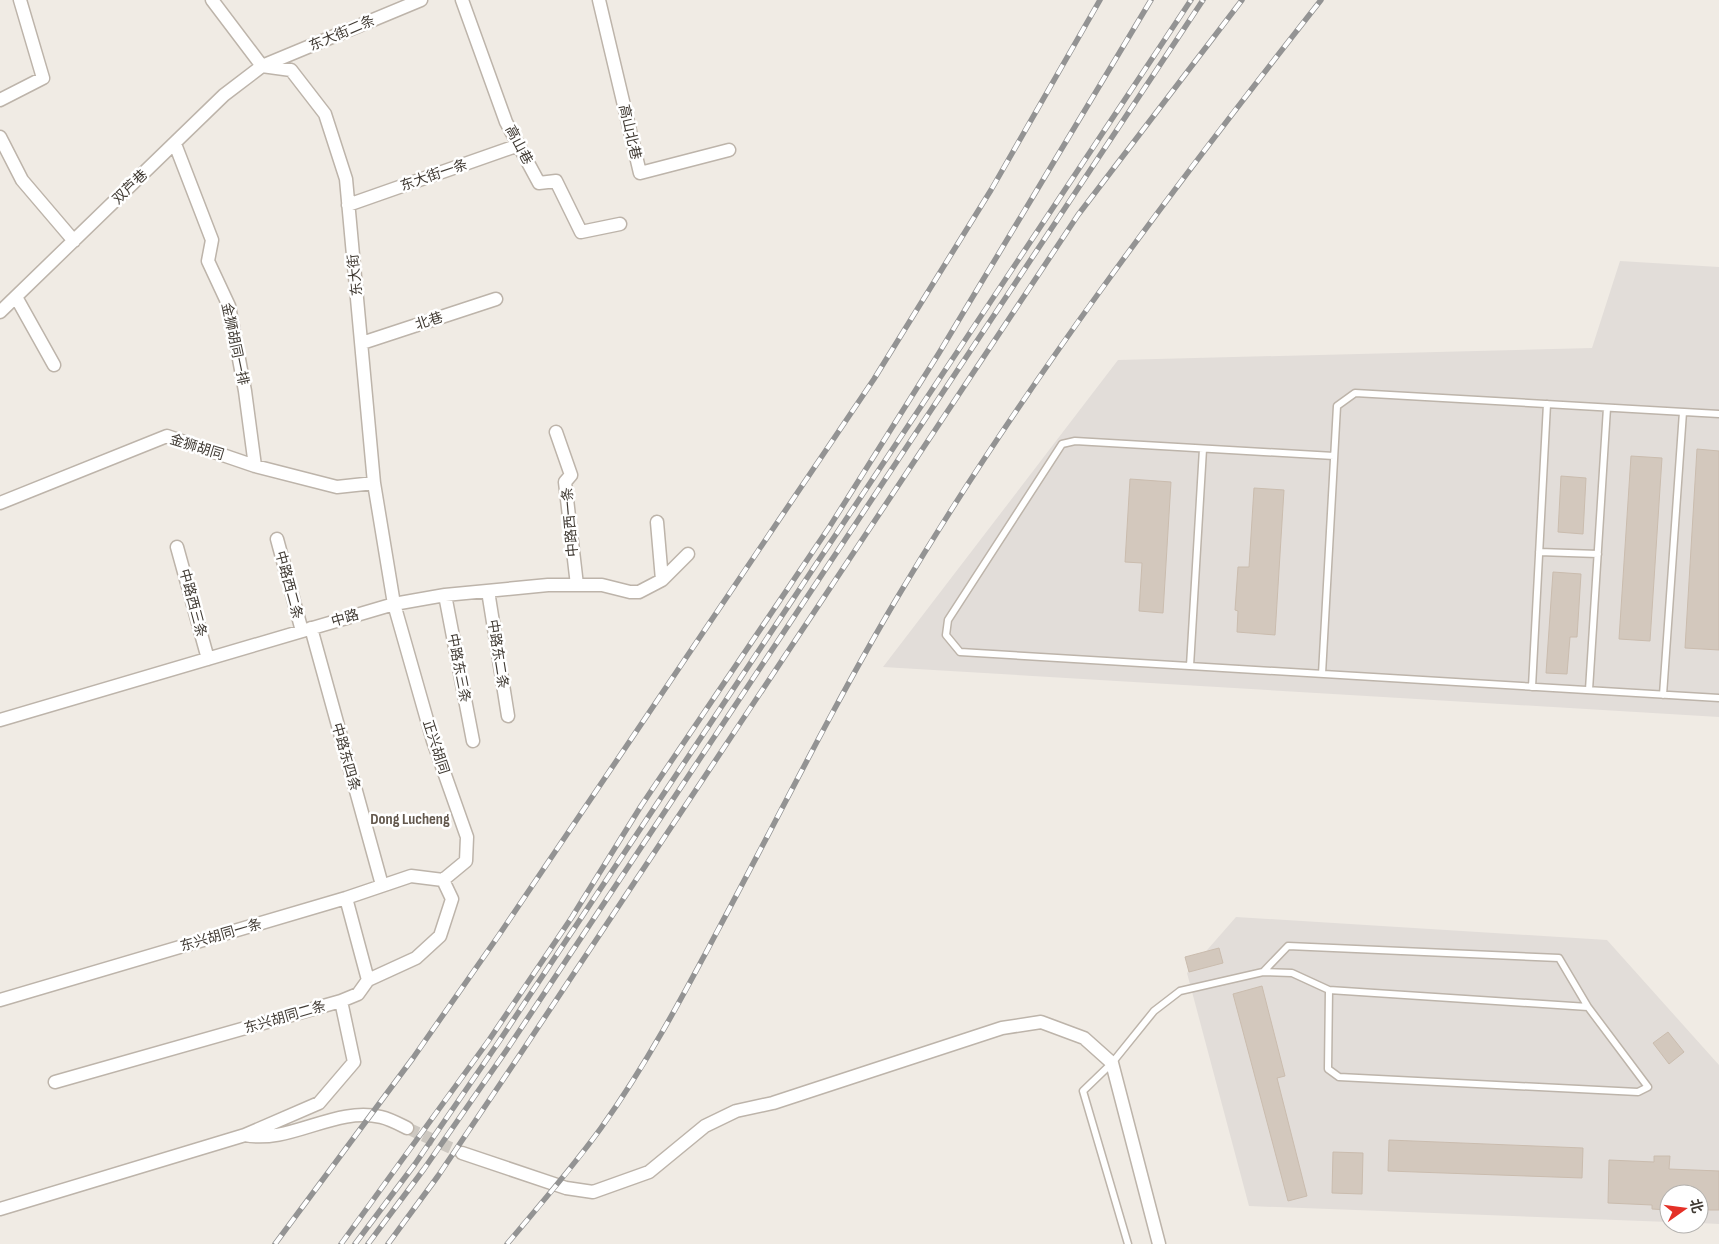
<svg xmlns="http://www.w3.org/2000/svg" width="1719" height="1244" viewBox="0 0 1719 1244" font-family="'Sofia Sans Condensed','Noto Sans SC',sans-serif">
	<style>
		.industrial { fill: #e2ddd9 }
		.building { fill: #d3c8bd; stroke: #cabcae }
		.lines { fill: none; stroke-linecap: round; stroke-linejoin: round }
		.street-tunnel { stroke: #cdc8c1; stroke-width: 12; stroke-dasharray: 12 6; stroke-linecap: butt }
		.lane-casing { stroke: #bdb4aa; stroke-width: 9 }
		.street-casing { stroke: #bdb4aa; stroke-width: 15 }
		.lane { stroke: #fff; stroke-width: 6 }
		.street { stroke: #fff; stroke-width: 12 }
		.rail-casing { stroke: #939393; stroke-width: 5.5 }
		.rail { stroke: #fff; stroke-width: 4; stroke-dasharray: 11; stroke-linecap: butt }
		.labels { text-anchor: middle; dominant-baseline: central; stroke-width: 5; stroke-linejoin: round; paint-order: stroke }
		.street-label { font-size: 14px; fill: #413b34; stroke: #fff }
		.quarter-label { font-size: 16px; font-weight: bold; fill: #63584d; stroke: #fff }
	</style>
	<rect width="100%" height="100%" fill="#f0ebe4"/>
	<path class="industrial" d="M1620,261L1719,267V717L883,667L1118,360L1592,348Z
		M1236,917L1607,940L1719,1065V1224L1699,1223V1194H1669V1222L1249,1206L1187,973Z"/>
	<path class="building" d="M1697,449L1719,451V650L1685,648Z
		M1631,456L1662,458L1650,641L1619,639Z
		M1561,476L1586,478L1583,534L1558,532Z
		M1130,479L1171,482L1163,613L1139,611L1142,563L1125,562Z
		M1254,488L1284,490L1275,635L1237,632L1238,611L1235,610L1238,567H1249Z
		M1553,572L1581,574L1577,637H1570L1567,674L1546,673Z
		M1219,948L1223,963L1189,972L1185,957Z
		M1262,986L1285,1076L1277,1078L1307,1196L1288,1201L1233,994Z
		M1668,1032L1684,1052L1669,1064L1653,1043Z
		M1389,1140L1583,1148L1582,1178L1388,1171Z
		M1333,1152L1363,1153L1362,1194L1332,1193Z
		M1654,1156H1670L1669,1169L1719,1171V1210H1699V1194H1669L1668,1210L1652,1209V1205L1608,1203L1609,1160L1654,1162Z"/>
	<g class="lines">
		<path class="street-tunnel" d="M407,1128L462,1153"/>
		<g class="lane-casing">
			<path id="lane" d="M1334,456L1075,441L1062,444L948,620L946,635L960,652L1719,698
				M1539,552L1598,554
				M1190,666L1203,449
				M1322,674L1337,406L1355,393L1719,414
				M1532,687L1547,404
				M1589,690L1607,408
				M1663,695L1683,412
				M1329,990L1328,1069L1339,1077L1638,1092L1648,1087L1588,1007
				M1128,1244L1083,1091L1112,1063L1154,1011L1180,991L1263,972L1288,946L1559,958L1588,1007L1329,990L1292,973L1263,972"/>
		</g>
		<g class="street-casing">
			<path id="street" d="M212,0L262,66L291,70L325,114L346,179L374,483L394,604L433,741L467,837L466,861L443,880
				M462,0L506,122L539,183L556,181L581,232L620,224
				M599,0L640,173L729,150
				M0,100L43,78L20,0
				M0,137L22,180L74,241
				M175,144L212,240L208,261L229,306L245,391L255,466
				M348,205L519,145
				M16,297L54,365
				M0,312L224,95L262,66L421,0
				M362,343L496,299
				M556,432L571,475L565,482L577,585
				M0,503L167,436L255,466L337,487L374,483
				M657,522L662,580
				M277,539L302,631
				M177,547L208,659
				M488,591L508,716
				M445,595L473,741
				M311,628L382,885
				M0,720L394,604L445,595L548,585H602L630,592H639L662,580L688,554
				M346,898L368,980
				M0,1000L346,898L411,876L443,880
				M55,1082L341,1001L358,994L368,980L416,958L440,936L452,899L443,880
				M245,1135C291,1144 335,1106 381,1117C390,1119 399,1124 407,1128
				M462,1153L566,1188L593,1192L649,1172L705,1126L736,1111L773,1103L1002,1028L1041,1022L1084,1038L1112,1063L1159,1244
				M0,1209L245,1135L319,1103L354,1062L341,1001"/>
		</g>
		<use href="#lane" class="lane"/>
		<use href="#street" class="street"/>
		<g class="rail-casing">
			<path id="rail" d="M275,1244L413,1058L499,935L874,379L991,190L1100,0
				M341,1244L489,1040L572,917L641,806L830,526L939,353L1151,0
				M355,1244L415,1164L498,1043L1191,0
				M368,1244L424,1169L508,1048L1203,0
				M388,1244L438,1176L519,1056L1078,215L1242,0
				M507,1244C539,1206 572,1168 601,1128C646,1065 683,996 719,928C778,818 833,706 897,598C1022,388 1170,192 1321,0"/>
		</g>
		<use href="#rail" class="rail"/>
	</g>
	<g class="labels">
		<g class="street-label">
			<text transform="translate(342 33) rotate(-23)">东大街二条</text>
			<text transform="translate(630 132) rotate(77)">高山北巷</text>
			<text transform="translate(519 145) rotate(62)">高山巷</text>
			<text transform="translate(434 175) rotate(-19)">东大街一条</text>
			<text transform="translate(130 187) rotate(-44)">双芦巷</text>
			<text transform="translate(355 275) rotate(-96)">东大街</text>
			<text transform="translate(429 321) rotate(-18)">北巷</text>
			<text transform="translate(235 344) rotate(78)">金狮胡同一排</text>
			<text transform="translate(197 447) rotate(17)">金狮胡同</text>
			<text transform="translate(570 522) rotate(-95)">中路西一条</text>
			<text transform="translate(289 585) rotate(75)">中路西二条</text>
			<text transform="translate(193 603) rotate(75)">中路西三条</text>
			<text transform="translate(345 618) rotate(-16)">中路</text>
			<text transform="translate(498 654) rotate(81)">中路东二条</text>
			<text transform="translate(459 668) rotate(79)">中路东三条</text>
			<text transform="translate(436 747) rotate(72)">正兴胡同</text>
			<text transform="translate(346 757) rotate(74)">中路东四条</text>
			<text transform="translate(221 935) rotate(-16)">东兴胡同一条</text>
			<text transform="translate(285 1017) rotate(-16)">东兴胡同二条</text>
		</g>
		<g class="quarter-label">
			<text x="410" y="819">Dong Lucheng</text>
		</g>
	</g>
	<g transform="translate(1684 1209) rotate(76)"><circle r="24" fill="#ffffff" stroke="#b3b1ae"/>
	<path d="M0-4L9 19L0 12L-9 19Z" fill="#e43027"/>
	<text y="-8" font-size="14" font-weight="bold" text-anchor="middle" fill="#413b34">北</text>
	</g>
</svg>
